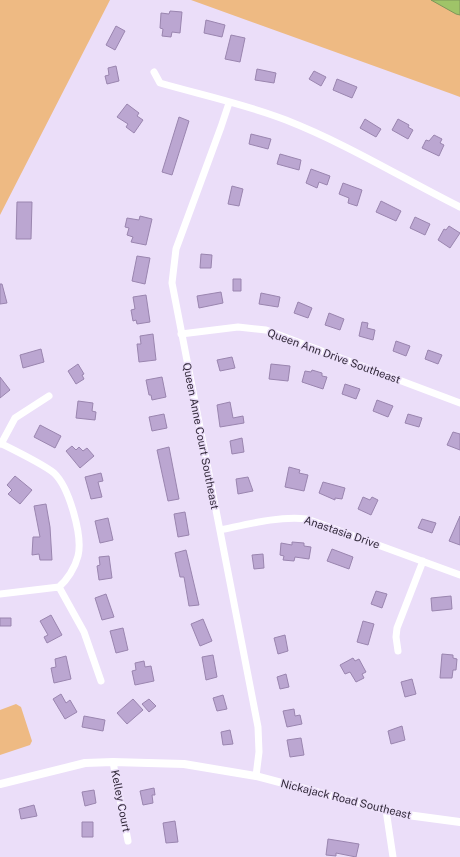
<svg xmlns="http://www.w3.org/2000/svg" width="460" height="857" viewBox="0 0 460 857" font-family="'Public Sans',sans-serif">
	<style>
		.green { fill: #eeba83 }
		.water { fill: #9fc468; stroke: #7e965a }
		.building { fill: #bba6d1; stroke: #9a85af }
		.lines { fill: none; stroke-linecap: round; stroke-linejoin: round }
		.minor { stroke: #fff; stroke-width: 7 }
		.tertiary { stroke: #fff; stroke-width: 8 }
		.labels { text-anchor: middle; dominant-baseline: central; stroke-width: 3; stroke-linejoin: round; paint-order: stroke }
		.street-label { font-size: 11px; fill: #32293a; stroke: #ebdef9 }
	</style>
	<rect width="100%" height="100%" fill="#ebdef9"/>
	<path class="green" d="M0,0H110L0,215Z
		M191,0H460V97L452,94Z
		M16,704L21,707L32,741L30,745L0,755V710Z"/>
	<path class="water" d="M431,0H460V15L456,14Z"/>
	<path class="building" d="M170,11L182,12L180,33L172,32L171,37L162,36L163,29L160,28L161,13L169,14Z
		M206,20L225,25L222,37L204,33Z
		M116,26L125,31L115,50L106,45Z
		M231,35L245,38L240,62L225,59Z
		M116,66L119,81L107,84L105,76L109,75L108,68Z
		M257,69L276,73L274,83L255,80Z
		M314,71L326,77L321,86L309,79Z
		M337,79L357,87L352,98L333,90Z
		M127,104L139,113L137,116L143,120L134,133L126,127L128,124L117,117Z
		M179,117L189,121L172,175L162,172Z
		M365,119L381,129L376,137L360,128Z
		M398,119L409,125L408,127L413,130L408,139L392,130Z
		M251,134L271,139L268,149L249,144Z
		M434,135L442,139L440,143L444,145L439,156L422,148L426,140L429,141Z
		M280,154L301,160L299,170L277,164Z
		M311,169L330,176L327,185L319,182L317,188L306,183Z
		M343,183L362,190L357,206L348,203L349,198L339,194Z
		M232,186L243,189L239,206L228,204Z
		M381,201L401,211L396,221L376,212Z
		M17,202H32L31,239H16Z
		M140,216L152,219L146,245L131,242L133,237L127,235L129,228L125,227L127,218L139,220Z
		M415,217L430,224L425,235L410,228Z
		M449,226L460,233L450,248L438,240L444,229L446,230Z
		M201,254L212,255L211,268H200Z
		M137,256L150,258L145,284L132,281Z
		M233,279H241V291H233Z
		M0,284H2L7,303L0,304Z
		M221,292L223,303L199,308L197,296Z
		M261,293L280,297L278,307L259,304Z
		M146,295L150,322L137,324L136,320L133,321L131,310L135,309L133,297Z
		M298,302L312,308L308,318L294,313Z
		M329,313L344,319L340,330L325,325Z
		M362,322L368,323L367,328L375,330L373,340L359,336Z
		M153,334L156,360L139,362L137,344H141L140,336Z
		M396,341L410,346L406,356L393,351Z
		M41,349L44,362L23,368L20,355Z
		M428,350L442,355L438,364L425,359Z
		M232,357L235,368L220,371L217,360Z
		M78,364L84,374L82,375L84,379L76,384L68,371Z
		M271,364L290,366L288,381L269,379Z
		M312,370L322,373V376L327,377L323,389L302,382L305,371L311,372Z
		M0,377L10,390L0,398Z
		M162,377L166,397L152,400L151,395H149L146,380Z
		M345,384L360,389L356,399L342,394Z
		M377,400L393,406L388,417L373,411Z
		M78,401L93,403L92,411L96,412L95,420L76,418Z
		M230,402L233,418L243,416L244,423L220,427L217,405Z
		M164,414L167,428L152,431L149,417Z
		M408,414L422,418L419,427L405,423Z
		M40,425L61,436L55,448L34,437Z
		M453,432L460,434V450L447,445Z
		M242,438L244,452L232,454L230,441Z
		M72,446L76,450L79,447L83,451L87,448L94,456L80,468L66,451Z
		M169,447L179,499L168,501L157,450Z
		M289,467L300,470L299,473L308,475L304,491L285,487Z
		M101,473L103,481L98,482L102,497L91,499L85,477Z
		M15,476L32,490L20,504L8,494L12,490L7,485Z
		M248,477L253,491L238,494L236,479Z
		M323,482L345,488L342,499L335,498V500L319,493Z
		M363,497L370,500L372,497L378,500L371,515L358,509Z
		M46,504L50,527L52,560H40L39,554L32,555L33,537H40L34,506Z
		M185,512L189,535L178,537L174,514Z
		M460,516V545L449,541Z
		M108,518L113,540L100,543L95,521Z
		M422,519L436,523L432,533L418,528Z
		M292,542L304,543V546L311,547L309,559L295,557L294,561L283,560L284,556L280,555L281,543L292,545Z
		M332,549L353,557L349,569L327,561Z
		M186,550L199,605L189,606L184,577H180L175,553Z
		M263,554L264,568L254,569L252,555Z
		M109,556L112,578L99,580L97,566L100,565L99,557Z
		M376,591L387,594L382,608L371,604Z
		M106,594L114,617L102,620L95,598Z
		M451,596L452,609L432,611L431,598Z
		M51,615L62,635L47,643L44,637L48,635L40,621Z
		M0,618H11V626H0Z
		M203,619L212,641L200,646L191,624Z
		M363,621L374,624L368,645L357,642Z
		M123,628L128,650L116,653L110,631Z
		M285,635L288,651L278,654L274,638Z
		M442,654L453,655V658L457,659L456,670H453L452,678H440Z
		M213,655L217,677L206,680L202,657Z
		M66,656L71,679L54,683L51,668L56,667L55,659Z
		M353,658L355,661L359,659L366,672L362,674L364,678L356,682L350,672L345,674L340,665Z
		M144,661L145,667L151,666L154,681L135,685L132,671L136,670L135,663Z
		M286,674L289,687L280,689L277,677Z
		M412,679L416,694L405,697L401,682Z
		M61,694L66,703L70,700L77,712L65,719L53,699Z
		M223,695L227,709L217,711L213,698Z
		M133,699L143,710L127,724L117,713Z
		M149,699L156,706L149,712L142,704Z
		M294,709L295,716L300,715L302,724L287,727L283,711Z
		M84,716L105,720L103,731L82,727Z
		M402,726L405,740L391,744L388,731Z
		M230,730L233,744L223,745L221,732Z
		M301,738L304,755L290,757L287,740Z
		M154,788L155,795H152L153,803L143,805L140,791Z
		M94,790L96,803L85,806L82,792Z
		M34,805L37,816L21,819L19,809Z
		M175,821L178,842L166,843L163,823Z
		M82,822H93V837H82Z
		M328,839L359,844L356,857L336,853V856L326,855Z"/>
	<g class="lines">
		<path class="minor" d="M154,72L160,83C202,95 245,104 286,120C347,144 402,178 460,207
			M229,103L221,127L176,249L172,283L258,727L259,752L256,776
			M181,334L238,327L266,330L460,403
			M0,443C14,450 43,464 54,473C69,487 83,536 78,556C75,568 67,580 59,587L0,594
			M1,444L15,418L49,396
			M220,530C249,524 278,516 307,519L460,575
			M59,587L84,632L101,681
			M398,651L396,637L397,628L423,561
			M113,762L128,841
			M386,810L393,857"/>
		<path class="tertiary" d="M0,784L85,763L113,762L184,764L256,776L400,814L460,822"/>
	</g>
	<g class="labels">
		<g class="street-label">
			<text transform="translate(334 356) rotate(20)">Queen Ann Drive Southeast</text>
			<text transform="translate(201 436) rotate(79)">Queen Anne Court Southeast</text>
			<text transform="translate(342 532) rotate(19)">Anastasia Drive</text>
			<text transform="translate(346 799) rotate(14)">Nickajack Road Southeast</text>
			<text transform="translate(121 801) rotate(79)">Kelley Court</text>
		</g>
	</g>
</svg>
